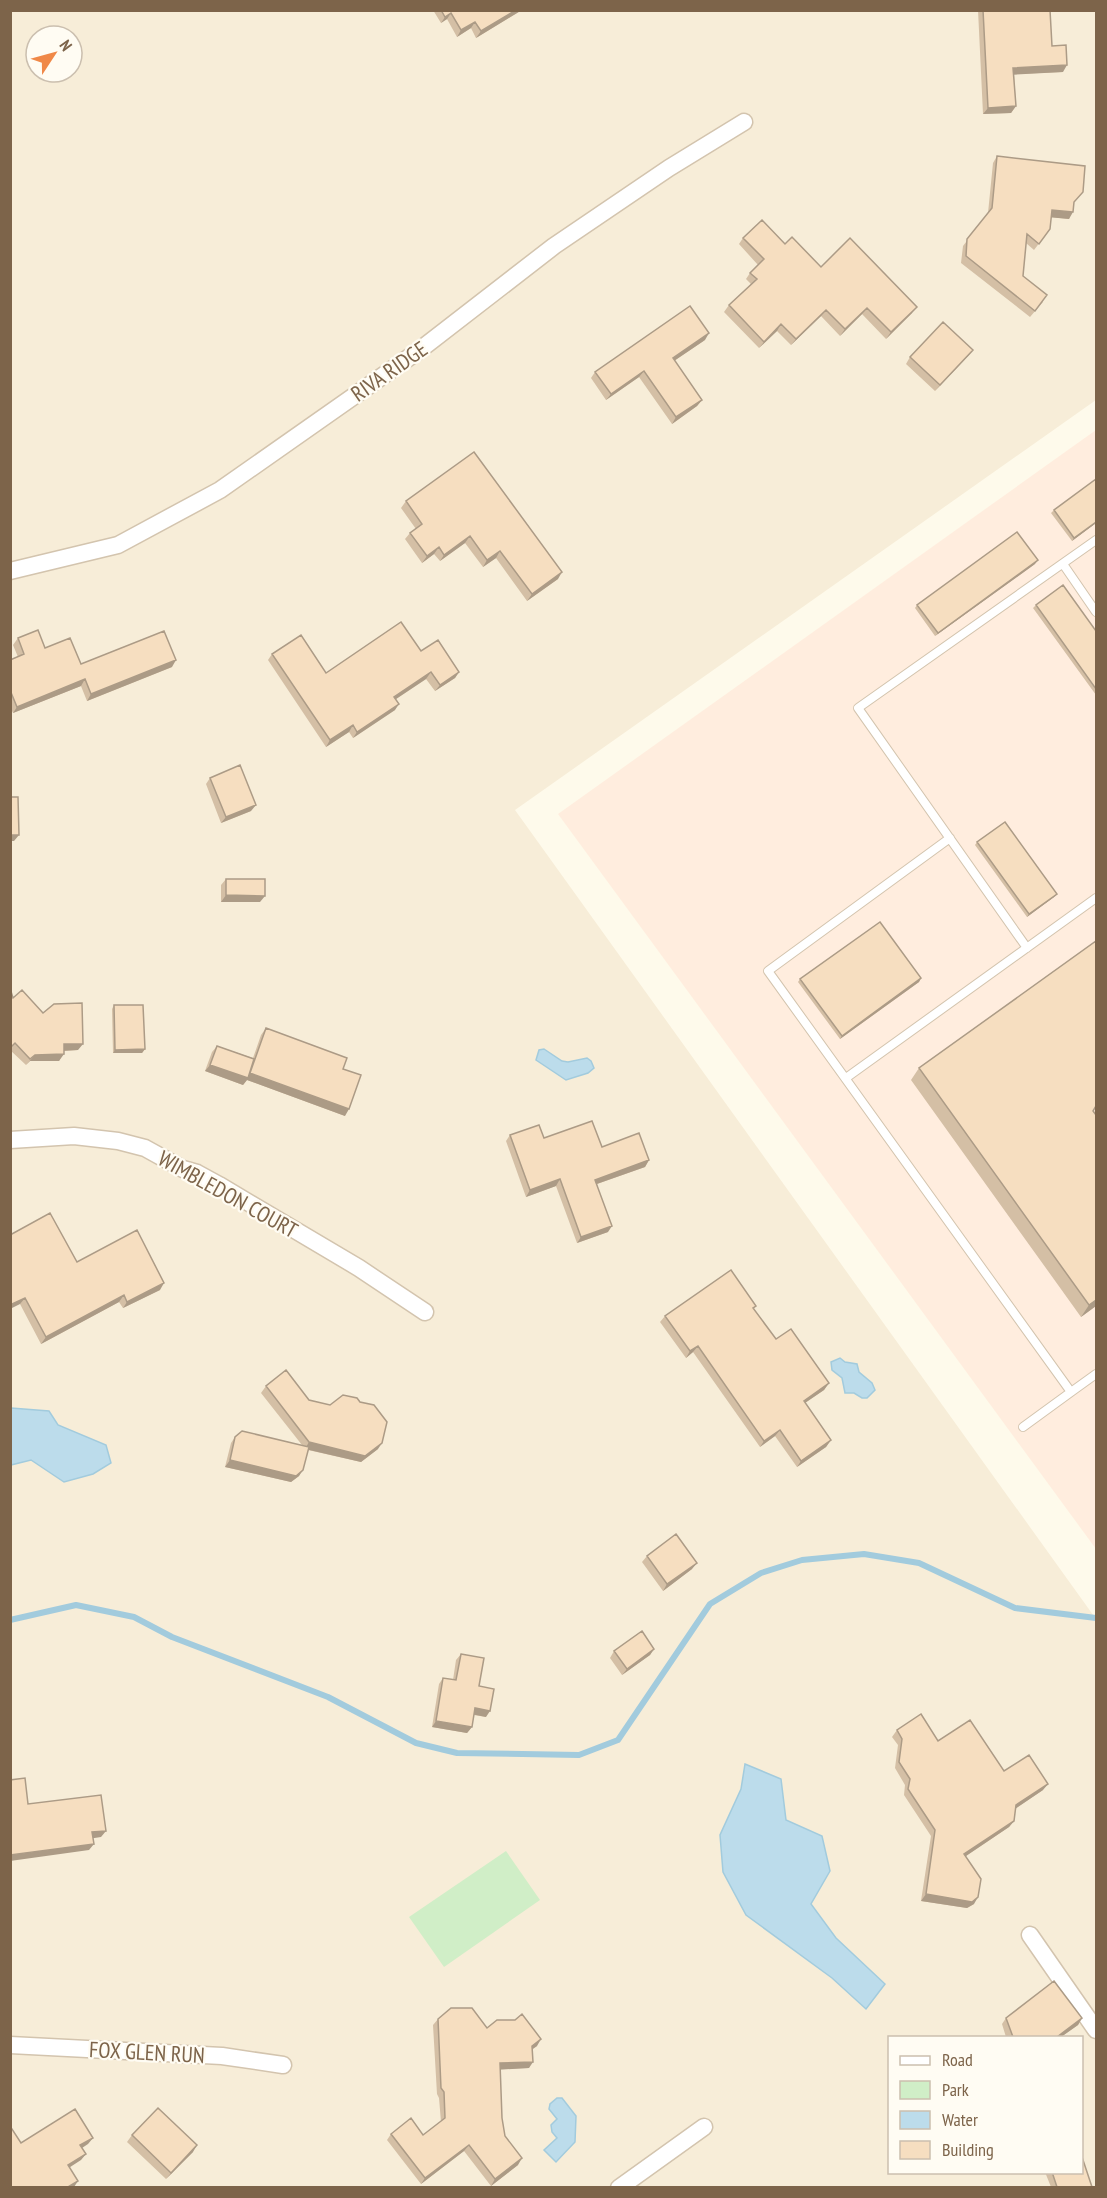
<svg xmlns="http://www.w3.org/2000/svg" width="1107" height="2198" viewBox="0 0 1107 2198" font-family="'PT Sans Narrow',sans-serif">
	<style>
		.residential { fill: #f7edd8; fill-rule: evenodd }
		.commercial { fill: #ffedde }
		.green { fill: #d0eec7 }
		.water { fill: #bcdceb; stroke: #a2cbdd; stroke-width: 1.5 }
		.lines { fill: none; stroke-linecap: round; stroke-linejoin: round }
		.stream { stroke: #a2cbdd; stroke-width: 6 }
		.service-casing { stroke: #d3c4ae; stroke-width: 10 }
		.minor-casing { stroke: #d3c4ae; stroke-width: 19 }
		.service { stroke: #fff; stroke-width: 8 }
		.minor { stroke: #fff; stroke-width: 16 }
		.wall { fill: #d4bfa5 }
		.shaded-wall { fill: #ac9b86 }
		.building { fill: #f6dec0; stroke: #ac9b86; stroke-width: 1.5 }
		.labels { text-anchor: middle; dominant-baseline: central; stroke-width: 4.5; stroke-linejoin: round; paint-order: stroke }
		.street-label { font-size: 22px; fill: #7d644a; stroke: #fffcf3 }
	</style>
	<rect width="100%" height="100%" fill="#fefaeb"/>
	<path class="residential" d="M11,11H1096V400L515,810L1096,1619V2187L11,2188ZM36,36H72V72H36ZM890,2038H1082V2172H890Z"/>
	<path class="commercial" d="M1096,430V1549L558,814Z"/>
	<path class="green" d="M506,1851L540,1900L444,1967L409,1917Z"/>
	<path class="water" d="M544,1049L562,1061L568,1062L587,1058L591,1061L594,1068L588,1073L566,1080L536,1060L539,1050Z
		M840,1358L845,1362L857,1364L859,1372L872,1383L875,1390L867,1398H862L854,1393H845L842,1378L832,1370L831,1362Z
		M11,1408L49,1411L58,1425L106,1445L111,1463L93,1474L64,1482L31,1460L11,1465Z
		M745,1764L781,1779L786,1820L822,1836L830,1871L811,1904L836,1938L885,1984L866,2009L832,1978L746,1915L723,1872L720,1835L741,1789Z
		M557,2098H562L576,2116L575,2142L556,2162L544,2150L557,2138L552,2132L551,2125L557,2119L549,2109L550,2104Z"/>
	<g class="lines">
		<path class="stream" d="M10,1620L76,1605L134,1617L172,1637L328,1697L416,1743L457,1753L579,1755L618,1740L710,1604L761,1573L802,1560L864,1554L919,1563L1015,1608L1096,1618"/>
		<g class="service-casing">
			<path id="service" d="M1063,564L1096,612
				M950,838L768,971L1071,1392L1096,1374
				M1027,948L858,708L1096,540
				M846,1078L1096,898
				M1023,1427L1071,1392"/>
		</g>
		<g class="minor-casing">
			<path id="minor" d="M10,571L118,545L220,490L421,349L554,246L669,168L744,122
				M10,1140L74,1136L118,1141L145,1148L183,1169L197,1173L219,1185L359,1268L425,1312
				M1030,1935L1096,2030
				M10,2045L222,2056L283,2065
				M619,2188L704,2127"/>
		</g>
		<use href="#service" class="service"/>
		<use href="#minor" class="minor"/>
	</g>
	<path class="wall" d="M433,10H522L476,38L471,28L457,37L447,19L441,23Z
		M978,10H1050L1052,46L1063,72L1014,74L1016,106L1011,113L983,114Z
		M997,156L1074,203L1069,219L1051,217L1050,229L1034,250L1026,243L1023,276L1043,302L1030,317L961,263L963,246L988,213L993,163Z
		M743,238L785,244L821,267L912,313L886,339L862,314L840,336L821,316L791,345L777,331L759,348L724,312L729,305L751,284L746,279L750,273L758,265L739,244Z
		M705,340L674,361L702,400L697,406L672,424L639,377L606,400L591,378L595,372Z
		M973,350L968,356L935,391L906,364L910,357Z
		M406,501L558,579L527,601L496,558L483,567L465,543L440,561L434,554L422,563L405,539L410,533L416,529L401,508Z
		M1054,510L1096,523L1072,541L1051,513Z
		M1035,564L935,636L915,608L917,605Z
		M1036,605L1096,631V695L1033,608Z
		M18,638L45,648L81,664L172,667L87,701L81,686L13,713L10,707V660L18,657L13,645Z
		M421,651L459,672L455,678L435,691L426,679L396,699L395,710L353,738L349,732L326,747L268,660L272,654L326,673Z
		M210,778L251,811L221,823L206,784Z
		M977,842L1054,897L1027,917L975,845Z
		M226,879L260,902H221V885Z
		M921,978L919,982L840,1039L798,982L800,979Z
		M10,988L13,998L78,1050L64,1051L59,1061H30L26,1065L10,1050Z
		M114,1005L145,1049L142,1053H113L112,1009Z
		M266,1028L343,1069L345,1116L247,1080L243,1085L205,1071L212,1052L217,1046L253,1058L261,1035Z
		M919,1068L1094,1111L1096,1115V1306L1081,1317L911,1080Z
		M510,1135L544,1138L602,1147L649,1160L645,1167L597,1184L608,1232L577,1243L556,1186L526,1197L506,1141Z
		M10,1235L77,1262L160,1290L123,1308L119,1302L41,1344L20,1304Z
		M756,1306L754,1309L776,1339L829,1383L824,1390L805,1403L831,1440L826,1447L797,1467L775,1436L760,1447L693,1352L686,1358L660,1322L665,1316Z
		M266,1386L309,1400L378,1449L361,1462L308,1450L299,1476L291,1482L225,1467L231,1443L235,1437L302,1445L261,1393Z
		M647,1556L692,1569L663,1591L642,1562Z
		M654,1649L650,1655L622,1675L610,1658L614,1651Z
		M461,1654L479,1686L486,1717L474,1715L472,1727L467,1733L432,1727L439,1684L443,1678L453,1680L456,1660Z
		M897,1730L938,1741L1043,1790L1015,1809L1014,1821L1009,1827L966,1856L974,1904L967,1908L921,1901L931,1836L904,1795L905,1785L895,1768L898,1745L892,1737Z
		M1006,2018H1082L1078,2025L1061,2037H1006L1002,2024Z
		M438,2019L487,2028L537,2046L533,2049L529,2068L500,2069L502,2118L505,2136L518,2165L491,2186L464,2151L421,2184L387,2140L391,2134L423,2135L441,2122L439,2098L437,2094L433,2025Z
		M132,2135L193,2152L166,2179L127,2142Z
		M1045,2172H1082L1092,2187H1051Z"/>
	<path class="shaded-wall" d="M516,10H522L476,38L481,31Z
		M451,13L447,19L441,23L445,17Z
		M475,22L471,28L457,37L461,30Z
		M1067,65L1063,72L1009,75L1013,68Z
		M1016,106L1011,113L983,114L988,108Z
		M1052,210L1073,212L1069,219L1047,217Z
		M917,307L912,313L886,339L891,332Z
		M867,308L862,314L840,336L845,329Z
		M826,310L821,316L791,345L796,339Z
		M781,324L777,331L759,348L764,342Z
		M709,333L705,340L668,365L673,358Z
		M973,350L968,356L935,391L940,385Z
		M644,371L639,377L606,400L611,394Z
		M702,400L697,406L672,424L676,417Z
		M1096,522V523L1072,541L1074,538Z
		M470,536L465,543L440,561L444,555Z
		M439,547L434,554L422,563L427,556Z
		M500,551L496,558L483,567L487,560Z
		M1038,560L1035,564L935,636L938,633Z
		M562,572L558,579L527,601L532,594Z
		M176,660L172,667L87,701L91,694Z
		M431,672L426,679L390,703L394,697Z
		M459,672L455,678L435,691L440,685Z
		M85,679L81,686L13,713L17,707Z
		M399,704L395,710L353,738L357,732Z
		M353,725L349,732L326,747L330,740Z
		M256,805L251,811L221,823L226,817Z
		M10,835H19L14,841H10Z
		M1057,894L1054,897L1027,917L1029,914Z
		M226,895L265,896L260,902H221Z
		M921,978L919,982L840,1039L842,1036Z
		M64,1044H83L78,1050L59,1051Z
		M145,1049L142,1053H113L115,1050Z
		M64,1054L59,1061H30L26,1065L35,1055Z
		M210,1065L250,1073L349,1109L345,1116L247,1080L243,1085L205,1071Z
		M649,1160L645,1167L591,1186L595,1180Z
		M560,1179L556,1186L526,1197L530,1190Z
		M612,1226L608,1232L577,1243L581,1237Z
		M164,1283L160,1290L123,1308L127,1302Z
		M124,1295L119,1302L41,1344L46,1337Z
		M25,1298L20,1304L10,1309V1305Z
		M1096,1300V1306L1081,1317L1089,1305Z
		M698,1346L693,1352L686,1358L690,1351Z
		M829,1383L824,1390L799,1407L804,1401Z
		M780,1430L775,1436L760,1447L764,1441Z
		M831,1440L826,1447L797,1467L801,1461Z
		M309,1442L382,1443L378,1449L361,1462L305,1449Z
		M230,1460L303,1470L299,1476L291,1482L225,1467Z
		M697,1563L692,1569L663,1591L667,1584Z
		M654,1649L650,1655L622,1675L627,1669Z
		M475,1708L490,1711L486,1717L471,1714Z
		M436,1721L472,1727L467,1733L432,1727Z
		M1048,1784L1043,1790L1012,1811L1016,1805Z
		M1014,1821L1009,1827L960,1860L964,1854Z
		M106,1831L101,1837L88,1839L92,1832Z
		M94,1844L89,1850L10,1861V1855Z
		M926,1894L978,1897L974,1904L967,1908L921,1901Z
		M1082,2018L1078,2025L1061,2037H1057Z
		M541,2039L537,2046L528,2052L532,2046Z
		M533,2062L529,2068L495,2070L500,2063Z
		M93,2138L88,2144L76,2152L80,2145Z
		M197,2145L193,2152L166,2179L171,2173Z
		M469,2145L464,2151L421,2184L425,2178Z
		M86,2154L81,2160L64,2171L68,2165Z
		M522,2158L518,2165L491,2186L495,2179Z
		M78,2181L74,2187H68Z"/>
	<path class="building" d="M441,10H516L481,31L475,22L461,30L451,13L445,17Z
		M983,10H1050L1052,46L1066,45L1067,65L1013,68L1016,106L988,108Z
		M997,156L1085,166L1083,192L1074,202L1073,212L1052,210L1050,229L1039,244L1027,234L1023,276L1047,295L1035,311L966,256L967,239L992,208Z
		M762,220L785,244L792,237L821,267L850,238L917,307L891,332L867,308L845,329L826,310L796,339L781,324L764,342L729,305L757,279L750,273L764,259L743,238Z
		M690,306L709,333L673,358L702,400L676,417L644,371L611,394L595,372Z
		M943,322L973,350L940,385L910,357Z
		M474,452L562,572L532,594L500,551L487,560L470,536L444,555L439,547L427,556L410,533L422,524L406,501Z
		M1096,479V522L1074,538L1054,510Z
		M1017,532L1038,560L938,633L917,605Z
		M1063,585L1096,631V689L1036,605Z
		M401,622L421,651L438,640L459,672L440,685L431,672L394,697L399,704L357,732L353,725L330,740L272,654L301,635L326,673Z
		M38,630L45,648L70,638L81,664L164,631L176,660L91,694L85,679L17,707L10,690V660L24,654L18,638Z
		M240,765L256,805L226,817L210,778Z
		M10,797H18L19,835H10Z
		M1005,822L1057,894L1029,914L977,842Z
		M226,879H265V896L226,895Z
		M880,922L921,978L842,1036L800,979Z
		M1096,941V1106L1093,1111L1096,1115V1300L1089,1305L919,1068Z
		M10,988L13,998L22,990L43,1013L54,1004L82,1003L83,1044H64V1054L35,1055L30,1059L15,1043L10,1048Z
		M114,1005H143L145,1049L115,1050Z
		M266,1028L347,1058L343,1069L361,1075L349,1109L250,1073Z
		M217,1046L254,1059L248,1078L210,1065Z
		M592,1121L602,1147L639,1133L649,1160L595,1180L612,1226L581,1237L560,1179L530,1190L510,1135L539,1125L544,1138Z
		M50,1213L77,1262L137,1230L164,1283L127,1302L124,1295L46,1337L25,1298L10,1305V1235Z
		M731,1270L756,1306L753,1308L776,1339L791,1329L829,1383L804,1401L831,1440L801,1461L780,1430L764,1441L698,1346L690,1351L665,1316Z
		M286,1370L309,1400L330,1405L343,1395L357,1398L360,1402L374,1405L387,1422L382,1443L365,1456L309,1442L266,1386Z
		M242,1431L309,1447L303,1470L296,1476L230,1460L235,1437Z
		M676,1534L697,1563L667,1584L647,1556Z
		M642,1631L654,1649L627,1669L614,1651Z
		M461,1654L484,1658L479,1686L494,1689L490,1711L475,1708L472,1727L436,1721L443,1678L456,1680Z
		M921,1714L938,1741L970,1720L1004,1771L1029,1755L1048,1784L1016,1805L1014,1821L964,1854L981,1879L978,1897L972,1902L926,1894L935,1830L908,1789L910,1779L899,1762L902,1739L897,1730Z
		M25,1778L28,1804L101,1795L106,1831L92,1832L94,1844L10,1855V1780Z
		M1054,1981L1082,2018L1057,2037H1013L1006,2018Z
		M451,2008H472L487,2028L497,2020H515L522,2014L541,2039L532,2046L533,2062L500,2063L502,2118L505,2136L522,2158L495,2179L469,2145L425,2178L391,2134L411,2118L423,2135L445,2118L444,2092L441,2088L438,2019Z
		M158,2108L197,2145L171,2173L132,2135Z
		M75,2109L93,2138L80,2145L86,2154L68,2165L78,2181L68,2187H11L10,2186V2126L21,2143Z
		M1082,2157L1092,2187H1057L1052,2172H1082Z"/>
	<g class="labels">
		<g class="street-label">
			<text transform="translate(389 371) rotate(-35)">RIVA RIDGE</text>
			<text transform="translate(228 1194) rotate(29)">WIMBLEDON COURT</text>
			<text transform="translate(147 2052) rotate(3)">FOX GLEN RUN</text>
		</g>
	</g>
	<rect width="1107" height="2198" fill="none" stroke="#7d644a" stroke-width="24"/>
	<rect x="888" y="2036" width="195" height="138" fill="#fffcf3" stroke="#cbbfaf" stroke-width="1.5"/>
	<rect x="900" y="2056" width="30" height="9" fill="#ffffff" stroke="#cbbfaf" stroke-width="1.5"/>
	<text x="942" y="2066" font-size="18" fill="#7d644a">Road</text>
	<rect x="900" y="2081" width="30" height="18" fill="#d0eec7" stroke="#cbbfaf" stroke-width="1.5"/>
	<text x="942" y="2096" font-size="18" fill="#7d644a">Park</text>
	<rect x="900" y="2111" width="30" height="18" fill="#bcdceb" stroke="#cbbfaf" stroke-width="1.5"/>
	<text x="942" y="2126" font-size="18" fill="#7d644a">Water</text>
	<rect x="900" y="2141" width="30" height="18" fill="#f6dec0" stroke="#cbbfaf" stroke-width="1.5"/>
	<text x="942" y="2156" font-size="18" fill="#7d644a">Building</text>
	<g transform="translate(54 54) rotate(54)"><circle r="28" fill="#fffcf3" stroke="#cbbfaf" stroke-width="1.5"/>
	<path d="M0-4.5L10 22L0 15L-10 22Z" fill="#f08847"/>
	<text y="-9" font-size="16" font-weight="bold" text-anchor="middle" fill="#7d644a">N</text>
	</g>
</svg>
